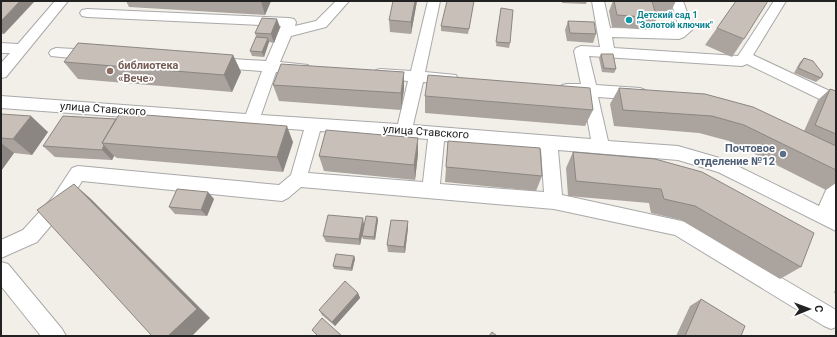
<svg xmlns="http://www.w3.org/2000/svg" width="837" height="337" viewBox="0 0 837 337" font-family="Roboto,sans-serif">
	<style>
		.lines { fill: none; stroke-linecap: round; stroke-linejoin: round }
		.minor-casing { stroke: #a9a9a9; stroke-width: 2 }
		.minor { fill: #fff; fill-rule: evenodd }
		.wall { fill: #aba49e }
		.shaded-wall { fill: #8b8681 }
		.building { fill: #c7bfb8; stroke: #8b8681 }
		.culture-dot { fill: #0f9aa8; stroke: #fff; stroke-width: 1.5 }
		.education-dot { fill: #8d6e63; stroke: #fff; stroke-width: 1.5 }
		.service-dot { fill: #5c6f8a; stroke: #fff; stroke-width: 1.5 }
		.labels { text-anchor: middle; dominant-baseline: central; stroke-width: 3.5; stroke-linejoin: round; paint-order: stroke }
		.far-culture-label { font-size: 9px; font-weight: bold; fill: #0d838f; stroke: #fff; text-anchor: start }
		.education-label { font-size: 11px; font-weight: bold; fill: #785e54; stroke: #fff; text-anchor: start }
		.street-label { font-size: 11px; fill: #222; stroke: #fff }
		.service-label { font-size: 11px; font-weight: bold; fill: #4e5e75; stroke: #fff; text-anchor: end }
	</style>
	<rect width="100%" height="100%" fill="#f2efe9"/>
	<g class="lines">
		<g class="minor-casing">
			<path id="minor" d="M55,1H68L6,77L1,78V63L10,53H1V43L18,44Z
				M336,1H349L326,27L291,36L280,62L308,65L310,69L308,73L303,74L276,72L261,115L398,124L408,81L376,78L374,74L376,70L381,69L411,71L428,1H440L425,72L456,75L458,79L456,83L451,84L423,82L413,125L591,139L583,96L562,93L559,89L562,85L567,84H581L574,51L576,48L581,46L600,47L592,1H604L610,28L676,29L679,28L671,1H683L693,29L684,37L679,39L612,37L614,48L738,56L774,1H786L753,55L836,94V107L747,64L742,66L589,56L596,85L640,88L645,90L648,94L645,98L640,100L598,97L608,141L678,146L723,159L819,206L830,181L836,179V209L835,213L836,214V231L718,172L678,160L558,150L562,195L686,222L836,310V327L831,329L824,326L675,235L554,209L301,187L288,198L282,201L82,181L65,209L37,242L1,258V240L23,230L53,197L72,168L78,166L279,185L291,175L304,130L1,108V96L246,114L262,71L216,68L211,67L209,63L211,59L216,58L266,61L281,26L87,17L82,16L80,13L82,10L87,9L289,18L294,19L296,22L295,26L316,21ZM320,131L428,139L423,182L308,173ZM444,141L541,149L544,192L440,184Z
				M56,48L93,50L98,52L100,55L98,58L93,60L51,56L49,53L51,50Z
				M1,262L8,264L62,329L66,336H41L1,286Z"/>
		</g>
		<use href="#minor" class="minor"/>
	</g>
	<path class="wall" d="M1,1L4,34H1Z
		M126,1H271L265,15L129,7Z
		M417,1L411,34L390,32L389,20Z
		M474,1L468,34L441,31V26Z
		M562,1H587L586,4L562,3Z
		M613,1H676L670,13L655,12L657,18L651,30L612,27L609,11Z
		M501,8L510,43L509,48L496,46Z
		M568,21L596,34L593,43L567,41L565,30Z
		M280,27L274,43L269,42L264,57L252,56L250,51L256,37L255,33Z
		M717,28L744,39L732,57L705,45Z
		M601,54L616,69L614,73L602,72L599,58Z
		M233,55L241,72L232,92L78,79L64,62Z
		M804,58L821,78L816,82L794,73L800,62Z
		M404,72V89L401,110L279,101L273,85Z
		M619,88L804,131L818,100L830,89L836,91V183L826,190L729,141L699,133L614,126L610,104Z
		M425,96L593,110L585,126L425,113Z
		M1,114L48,132L32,155L14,153L1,171Z
		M63,116L293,142L283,172L117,158L114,156L112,160L55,157L43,146Z
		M448,141L542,176L536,191L445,182Z
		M573,152L655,159L801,267L780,279L681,220L651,213L649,203L568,196L566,168Z
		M418,154L415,180L324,171L319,156Z
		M214,199L207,216L175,214L169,207Z
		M377,217L378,220L375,240L363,239L362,236L360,245L326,242L323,236L364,225Z
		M408,228L405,253L388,252L387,245Z
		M354,256L355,259L352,271L334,269L333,266Z
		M836,287V294L834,293Z
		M358,293L360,298L335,326L322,315L319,310Z
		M701,299L741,336H676L690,306Z"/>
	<path class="shaded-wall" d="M20,1H35L4,34L1,31V21Z
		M261,1H271L265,15Z
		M415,1H417L411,34V22Z
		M277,19L280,27L274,43L271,34Z
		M268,38L269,42L264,57L262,52Z
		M233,55L241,72L232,92L224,75Z
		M404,72V89L401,110V93Z
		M31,116L48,132L32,155L13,139Z
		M287,126L293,142L283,172L277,157Z
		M418,138V154L415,180L414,165Z
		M1,143L14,153L1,171Z
		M104,145L114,156L112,160L102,150Z
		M74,184L91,199L210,318L192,336H168Z
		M208,192L214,199L207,216L201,210Z
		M377,217L378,220L375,240L374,237Z
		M363,218L364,225L360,245L359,239Z
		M408,221V228L405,253L404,247Z
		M354,256L355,259L352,271L351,268Z
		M358,293L360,298L335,326L332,322Z"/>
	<path class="building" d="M1,1H20L1,21Z
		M393,1H415L411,22L389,20Z
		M447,1H474L469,29L441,26Z
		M614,1H652L657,18L617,15Z
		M736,1H768L744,39L717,28Z
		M501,8L513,10L510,43L496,42Z
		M262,18L277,19L271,34L255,33Z
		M568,21L594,22L596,34L570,33Z
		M256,37L268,38L262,52L250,51Z
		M78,43L233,55L224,75L64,62Z
		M601,54H613L616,69L604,68Z
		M804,58L813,61L823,74L821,78L798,68Z
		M281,64L404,72L401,93L273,85Z
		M428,75L590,88L593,110L425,96Z
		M619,88L705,94L753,107L836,146V170L744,125L712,116L623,110Z
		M830,89L836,91V134L815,125Z
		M120,113L287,126L277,157L102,143Z
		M1,114L31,116L13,139L1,138Z
		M63,116L116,119L102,143L104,145L102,150L43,146Z
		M326,130L418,138L414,165L319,156Z
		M448,141L540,148L542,176L446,167Z
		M573,152L655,159L702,172L814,233L801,267L695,206L664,199L661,189L576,181Z
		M74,184L197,309L168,336H152L37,210Z
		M177,189L208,192L201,210L169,207Z
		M328,215L363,218L359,239L323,236Z
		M366,216L377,217L374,237L362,236Z
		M391,220L408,221L404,247L387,245Z
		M336,254L354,256L351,268L333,266Z
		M345,281L358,293L332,322L319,310Z
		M701,299L745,326L741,336H685Z
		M322,318L342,336H318L312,330Z
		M492,332L497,336H489Z"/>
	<circle class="culture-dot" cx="629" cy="20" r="4"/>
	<circle class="education-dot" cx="110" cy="71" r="4"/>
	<circle class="service-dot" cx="783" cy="154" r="4"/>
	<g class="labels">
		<g class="far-culture-label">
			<text x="637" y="15">Детский сад 1<tspan x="637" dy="10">"Золотой ключик"</tspan></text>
		</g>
		<g class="education-label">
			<text x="118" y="65">библиотека<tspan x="118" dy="13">«Вече»</tspan></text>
		</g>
		<g class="street-label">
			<text transform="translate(103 109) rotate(4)">улица Ставского</text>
			<text transform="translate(426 132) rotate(4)">улица Ставского</text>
		</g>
		<g class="service-label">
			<text x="775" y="148">Почтовое<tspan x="775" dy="13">отделение №12</tspan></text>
		</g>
	</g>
	<rect width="837" height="337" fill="none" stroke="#222222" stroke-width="4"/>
	<g transform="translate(809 309) rotate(89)" stroke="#ffffff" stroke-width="3" paint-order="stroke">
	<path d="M0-3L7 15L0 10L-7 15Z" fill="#222222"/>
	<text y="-6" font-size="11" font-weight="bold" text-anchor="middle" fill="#222222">С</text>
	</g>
</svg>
